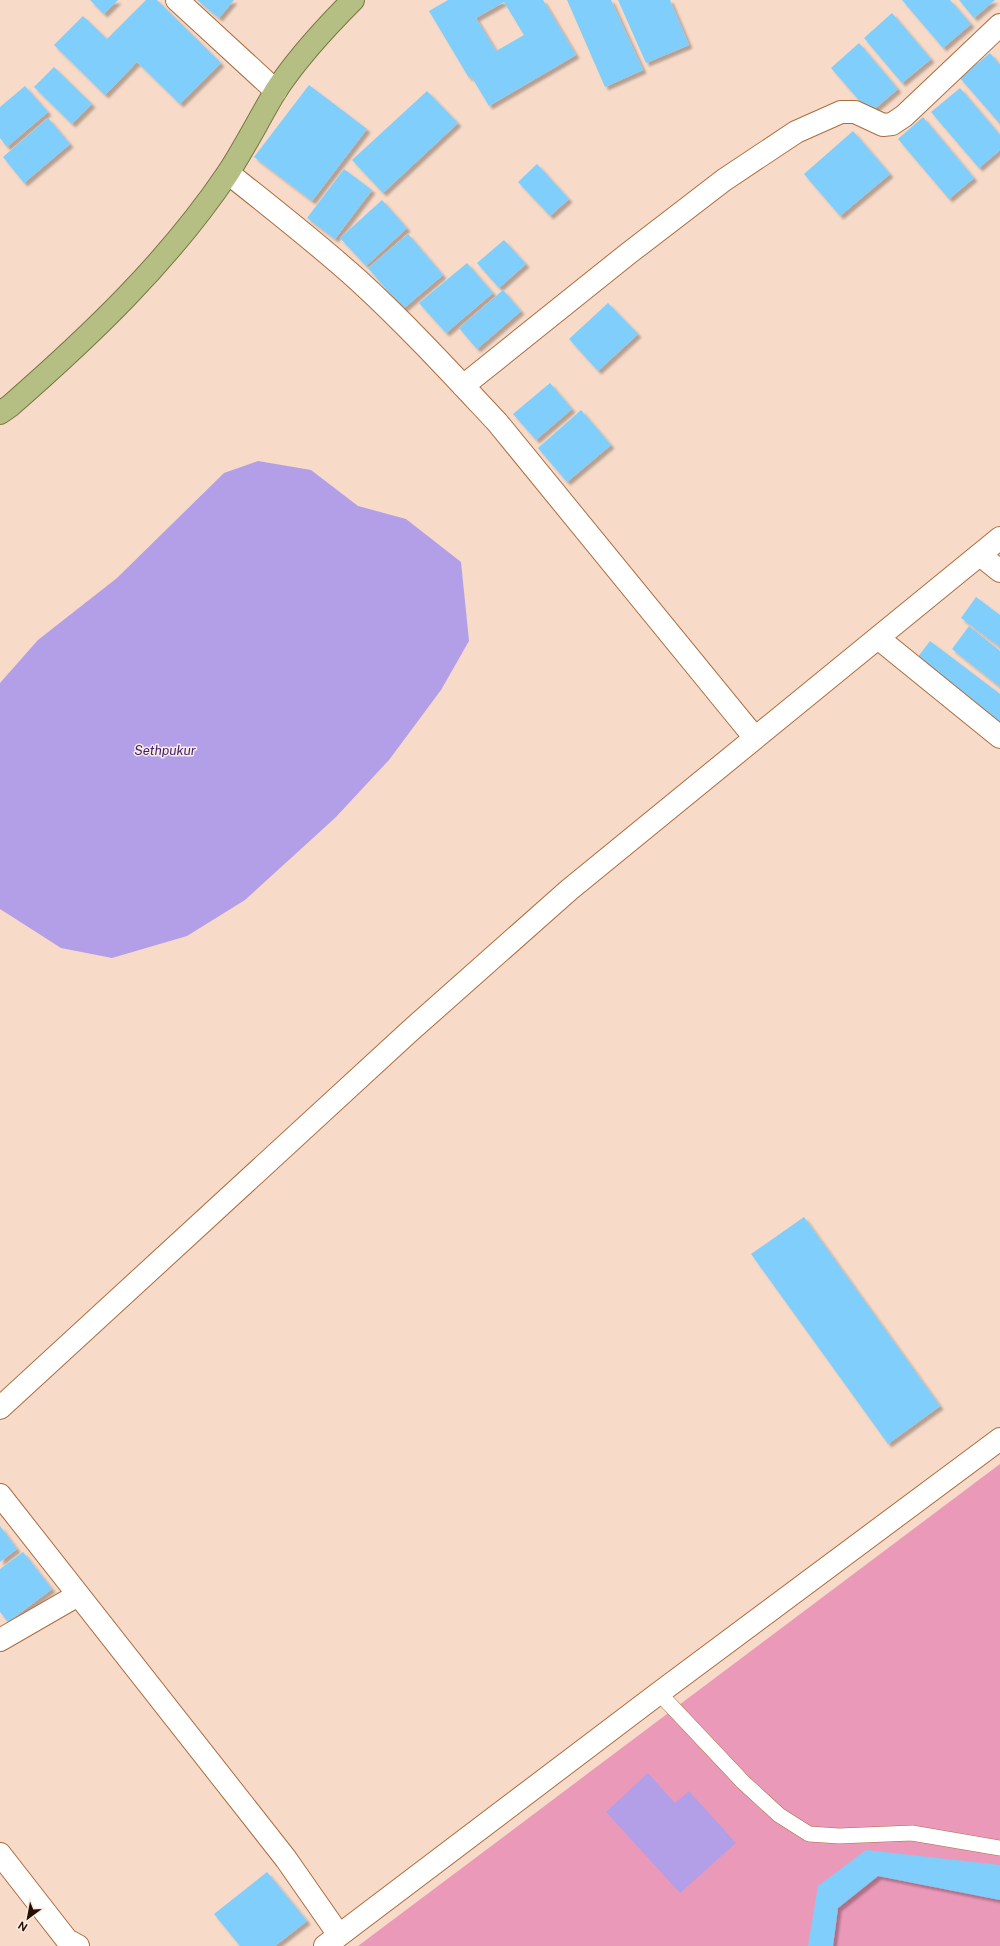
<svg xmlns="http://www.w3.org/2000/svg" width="1000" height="1946" viewBox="0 0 1000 1946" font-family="'Public Sans',sans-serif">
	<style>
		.green { fill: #eb99b8 }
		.water { fill: #b29fe8 }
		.building { fill: #80cefc; fill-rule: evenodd; filter: url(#shadow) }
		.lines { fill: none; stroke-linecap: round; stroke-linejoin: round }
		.service-casing { stroke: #ac6d3e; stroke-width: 16 }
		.minor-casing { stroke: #ac6d3e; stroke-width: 24 }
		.tertiary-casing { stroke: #ac6d3e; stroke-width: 24 }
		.trunk-casing { stroke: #787741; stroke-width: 24 }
		.service { stroke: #fff; stroke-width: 15 }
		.minor { stroke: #fff; stroke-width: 22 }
		.tertiary { stroke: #fff; stroke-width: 22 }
		.trunk { stroke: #b6bf83; stroke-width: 22 }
		.labels { text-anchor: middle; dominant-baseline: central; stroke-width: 3; stroke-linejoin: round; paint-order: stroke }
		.water-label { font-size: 13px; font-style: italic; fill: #3d1d71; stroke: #f9ebe1 }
	</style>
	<defs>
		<filter id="shadow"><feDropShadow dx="3.5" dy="3.5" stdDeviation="1" flood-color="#0004"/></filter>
	</defs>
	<rect width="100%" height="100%" fill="#f7dac8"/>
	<path class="green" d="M1000,1464V1946H358Z"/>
	<path class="water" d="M258,461L311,470L358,506L406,519L461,562L469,641L441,690L389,760L335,818L245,900L187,936L112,958L61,948L0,909V683L38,640L117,578L224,473Z
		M648,1773L675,1803L689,1791L736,1843L680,1893L606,1812Z"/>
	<path class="building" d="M90,0H118L104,14Z
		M146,0H157L221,63L180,104L137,62L105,95L54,45L83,16L107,39Z
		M197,0H234L219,18Z
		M448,0H543L576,55L489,106L471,76L469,78L429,11ZM504,2L524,35L496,51L476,18Z
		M567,0H611L643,70L605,87Z
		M618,0H670L689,45L646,63Z
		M902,0H950L971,24L943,48Z
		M959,0H995L974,18Z
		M892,13L931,59L902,83L864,38Z
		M859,43L898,89L870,113L831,68Z
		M990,53L1000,65V124L960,78Z
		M54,67L92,104L72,124L34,87Z
		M309,85L367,129L312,201L254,157Z
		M25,86L48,112L7,147L0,138V107Z
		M960,88L1000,135V150L979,168L931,112Z
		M427,91L458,123L383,193L352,160Z
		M923,117L974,178L949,199L898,139Z
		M48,118L70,144L24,183L3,157Z
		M853,131L890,174L840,216L804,174Z
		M537,164L569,199L550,216L518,182Z
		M344,169L372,190L335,239L307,218Z
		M382,200L407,228L366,266L340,238Z
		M408,234L443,275L403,309L368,268Z
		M504,240L526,264L499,288L477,263Z
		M467,263L493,293L446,333L419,303Z
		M503,290L521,311L477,349L459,328Z
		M608,303L638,334L598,371L569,339Z
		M550,383L572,409L536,440L513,414Z
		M581,410L611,445L567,482L538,448Z
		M976,597L1000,615V647L961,618Z
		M969,626L1000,651V687L952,649Z
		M930,641L1000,694V726L914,662Z
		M804,1217L940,1406L888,1444L751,1254Z
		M0,1526L17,1549L0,1562Z
		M23,1552L52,1589L8,1622L0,1612V1569Z
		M866,1850L1000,1865V1900L878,1876L838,1908L833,1946H808L818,1886Z
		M267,1872L307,1921L275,1946H240L214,1914Z"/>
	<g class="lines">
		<g class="service-casing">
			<path id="service" d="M659,1693L743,1782L779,1815L809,1834L839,1836L912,1833L1000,1848"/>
		</g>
		<g class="minor-casing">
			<path id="minor" d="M177,0L276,91
				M228,173C272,208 317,243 359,281C408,326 452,374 497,422L755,738
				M463,386L629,253L724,180L796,132L841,112H855L883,125L892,124L904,116L1000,25
				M980,555L1000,571
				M878,638L1000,737
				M0,1408L410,1031L569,890L1000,538
				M0,1495L286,1859L339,1935
				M0,1640L78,1595
				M0,1854L67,1940L78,1946"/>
		</g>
		<g class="tertiary-casing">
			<path id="tertiary" d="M325,1946L659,1693L1000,1439"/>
		</g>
		<g class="trunk-casing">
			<path id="trunk" d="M0,413L10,406C90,336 168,262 228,173C245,147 259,119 275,92C297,58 325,28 353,0"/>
		</g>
		<use href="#service" class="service"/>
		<use href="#minor" class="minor"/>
		<use href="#tertiary" class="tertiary"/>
		<use href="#trunk" class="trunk"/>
	</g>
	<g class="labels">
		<g class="water-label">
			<text x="165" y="750">Sethpukur</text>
		</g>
	</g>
	<g transform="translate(28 1918) rotate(212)" stroke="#f9ebe1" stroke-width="3" paint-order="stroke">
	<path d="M0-3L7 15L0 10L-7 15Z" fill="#270f00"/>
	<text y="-6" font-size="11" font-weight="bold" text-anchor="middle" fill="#270f00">N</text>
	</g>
</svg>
